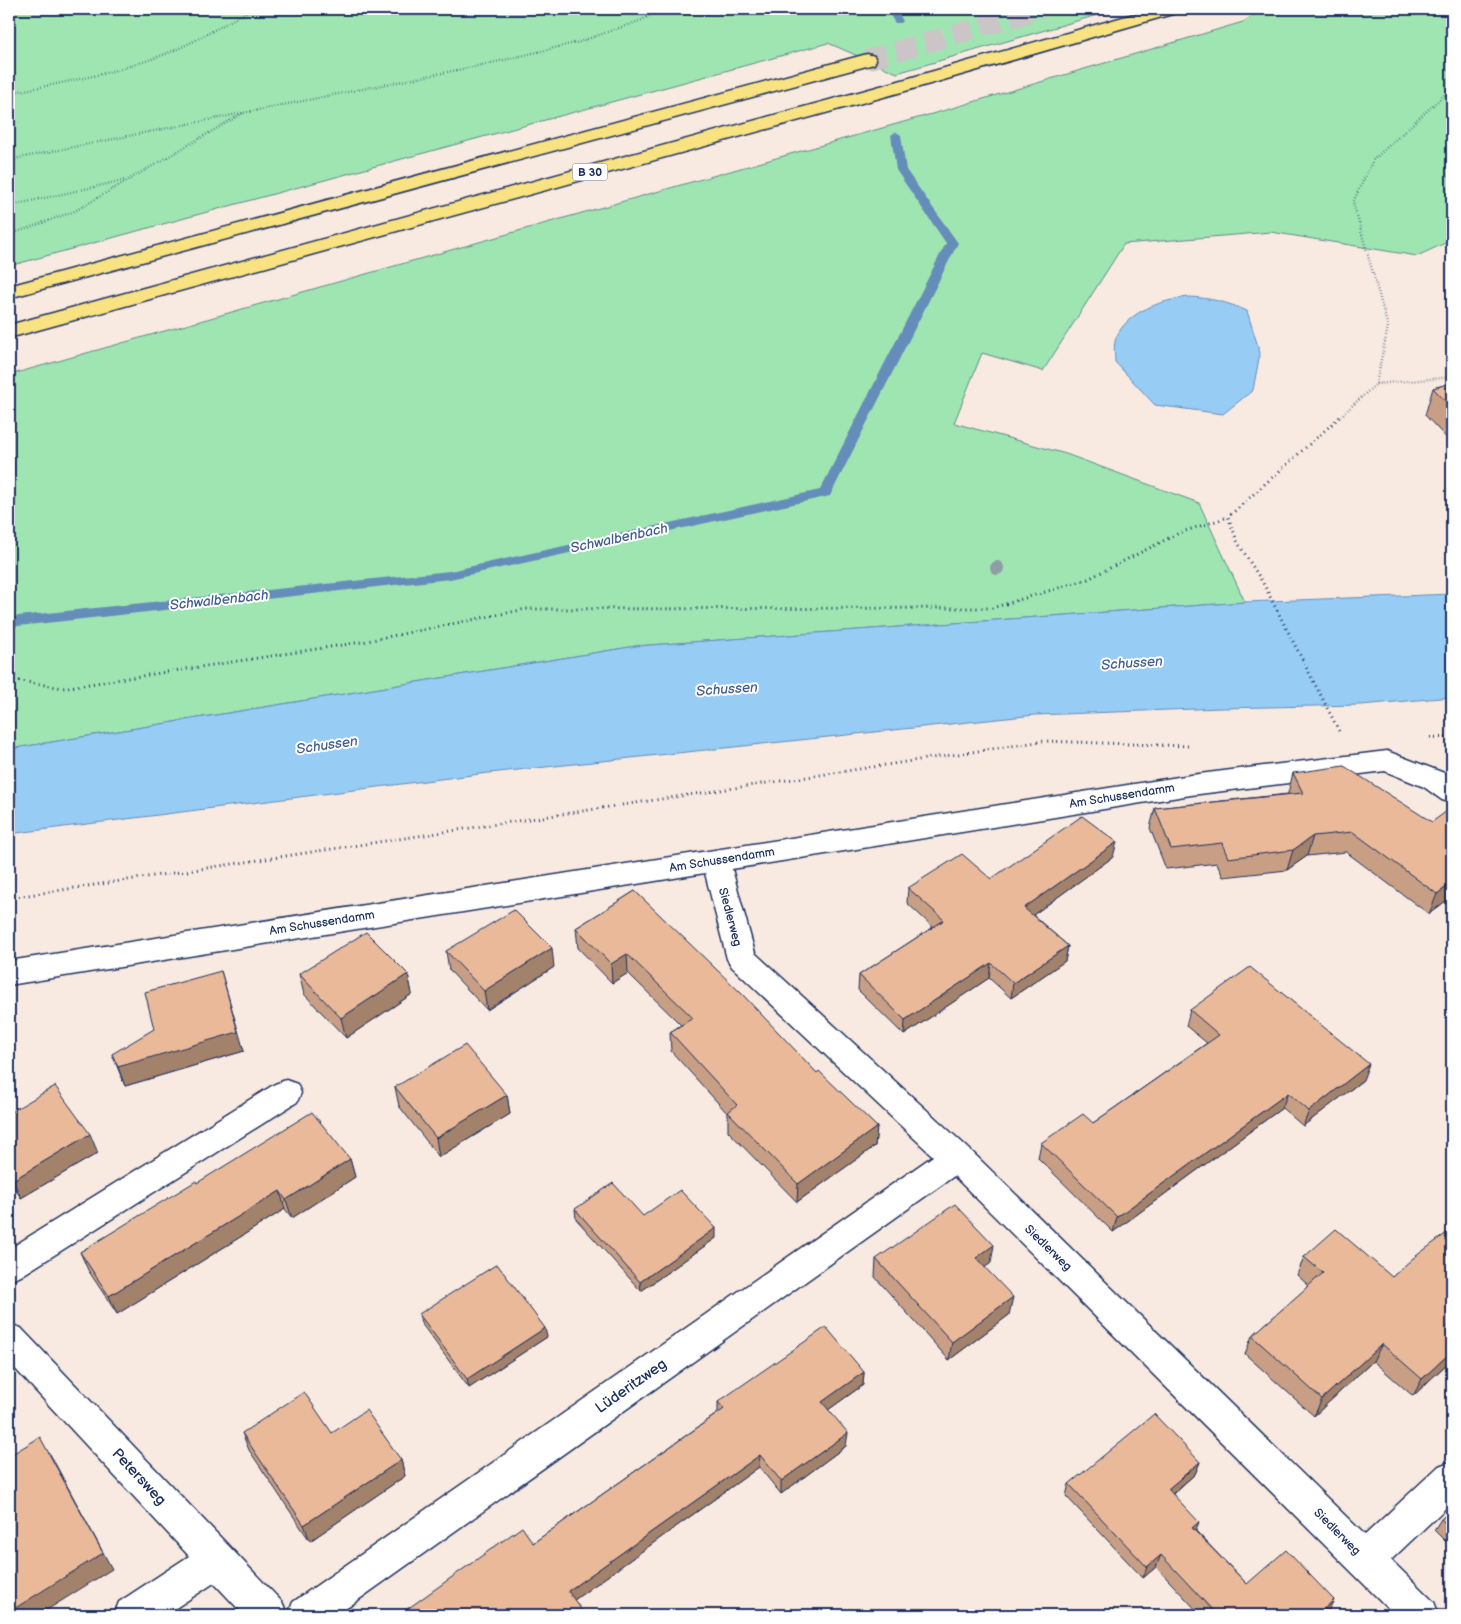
<svg xmlns="http://www.w3.org/2000/svg" width="1461" height="1624" viewBox="0 0 1461 1624" font-family="'Balsamiq Sans',sans-serif">
	<style>
		.green { fill: #9fe5b2; stroke: #5d8a88 }
		.water { fill: #97ccf5; stroke: #658db9 }
		.lines { fill: none; stroke-linecap: round; stroke-linejoin: round }
		.stream { fill: #658db9; fill-rule: evenodd }
		.highway-tunnel { stroke: #ccc5c7; stroke-width: 20; stroke-dasharray: 20 10; stroke-linecap: butt }
		.minor-casing { stroke: #1b2f5e; stroke-width: 3 }
		.highway-casing { stroke: #1b2f5e; stroke-width: 3 }
		.path-far1 { stroke: #1b2f5e; stroke-width: 2.5; stroke-dasharray: 0.5 2.5; stroke-linecap: butt }
		.path { stroke: #1b2f5e; stroke-width: 3; stroke-dasharray: 1 4; stroke-linecap: butt }
		.minor { fill: #fff; fill-rule: evenodd }
		.highway { fill: #f8e281; fill-rule: evenodd }
		.tree { fill: #919ca4 }
		.wall { fill: #c89f84; stroke: #1b2f5e }
		.shaded-wall { fill: #a3826c; stroke: #1b2f5e }
		.building { fill: #e9b99a; stroke: #1b2f5e }
		.labels { text-anchor: middle; dominant-baseline: central; stroke-width: 4; stroke-linejoin: round; paint-order: stroke }
		.shield { fill: #fff; stroke: #5f6d8e; stroke-width: 1 }
		.shield-label { font-size: 11px; font-weight: bold; fill: #1b2f5e }
		.street-label { font-size: 12px; fill: #1b2f5e; stroke: #fff }
		.water-label { font-size: 14px; font-style: italic; fill: #405e8b; stroke: #fff }
		.near-street-label { font-size: 15px; fill: #1b2f5e; stroke: #fff }
	</style>
	<rect width="100%" height="100%" fill="#f8eae1"/>
	<filter id="ink" filterUnits="userSpaceOnUse"><feTurbulence type="fractalNoise" baseFrequency=".02" numOctaves="2"/><feDisplacementMap in="SourceGraphic" scale="10" xChannelSelector="R" yChannelSelector="G"/><feConvolveMatrix kernelMatrix="1 2 1 2 8 2 1 2 1" color-interpolation-filters="sRGB"/></filter>
	<g filter="url(#ink)">
		<path class="green" d="M9,9H1118L897,73L828,43L9,266Z
			M1263,9H1452V240L1417,256L1271,232L1124,244L1043,371L982,353L954,423L1066,454L1199,503L1245,602L636,646L9,749V375L946,110L1243,22Z"/>
		<path class="water" d="M1189,297C1210,298 1227,302 1247,311L1260,353L1253,390L1223,414L1155,405L1115,362C1115,355 1113,345 1116,338C1127,311 1162,300 1189,297Z
			M1452,594V697L1361,705L1222,708L1035,715L480,774L9,834V749L636,646L1245,602Z"/>
		<g class="lines">
			<path class="stream" d="M886,9H896L903,21L901,23H895Z
				M896,132L901,135L906,170L958,243L830,496L450,579L9,627V617L450,571L820,490L946,243L896,170L891,135Z"/>
			<path class="highway-tunnel" d="M867,60L1042,9"/>
			<g class="minor-casing">
				<path id="minor" d="M1387,751L1444,773L1452,779V803L1442,800L1424,787L1385,771L1191,795L732,869L755,953L967,1147L1365,1535L1439,1466L1452,1461V1502L1391,1560L1434,1602L1439,1615H1395L954,1176L337,1615H244L214,1583L165,1615H114L119,1602L189,1556L9,1362V1324L21,1328L282,1602L288,1615L293,1602L933,1156L732,967L727,959L705,873L9,985V961L1191,775Z
					M286,1080L297,1084L301,1093L297,1102L21,1276L9,1281V1249L275,1084Z"/>
			</g>
			<g class="highway-casing">
				<path id="highway" d="M1151,9H1179L1176,13L909,90L9,338V325L895,82Z
					M867,54L874,56L876,60L874,64L9,298V286Z"/>
			</g>
			<path class="path-far1" d="M9,93C62,83 117,73 168,53C197,41 224,24 252,9
				M9,160L487,64L579,42L642,20L660,9
				M9,206L125,180
				M9,235L75,211L245,112
				M1376,384L1452,377
				M1341,416L1376,384L1388,327L1353,202L1373,160L1452,88"/>
			<path class="path" d="M9,679L63,688L362,642L526,609L992,608L1088,579L1179,533L1228,517
				M1339,731L1263,583L1238,543L1228,517L1342,415
				M1430,737L1452,738
				M9,898L1044,741L1188,746"/>
			<use href="#minor" class="minor"/>
			<use href="#highway" class="highway"/>
		</g>
		<circle class="tree" cx="997" cy="568" r="7"/>
		<path class="wall" d="M1452,383V444L1425,415L1433,388Z
			M1293,773L1452,896L1429,914L1346,852L1307,856L1287,870L1223,877L1217,863L1166,869L1150,828L1155,808L1288,794V793Z
			M1113,857L1033,915L1068,946L1065,961L1011,998L989,978L904,1035L858,990L859,975L933,927L907,903L908,888L991,879Z
			M635,891L817,1073L877,1127L875,1146L797,1202L728,1131V1114L671,1051L670,1032L681,1025L628,973L612,983L578,948L576,928Z
			M446,951L554,967L487,1010L449,970Z
			M299,974H408L412,994L346,1038L304,994Z
			M1190,1010L1363,1080L1303,1126L1282,1108L1113,1232L1038,1158L1041,1143L1093,1123L1207,1043L1186,1026Z
			M244,1051L125,1086L112,1054Z
			M395,1087L507,1095L510,1114L439,1157L399,1106Z
			M9,1113L98,1153L21,1198L9,1179Z
			M350,1159L355,1177L292,1218L285,1209L117,1314L88,1270L80,1252L197,1183Z
			M575,1209L643,1216L716,1238L641,1291L576,1219Z
			M1452,1229V1359L1413,1396L1373,1361L1314,1416L1245,1354L1252,1336L1309,1286L1297,1275L1304,1257L1392,1277Z
			M876,1259L991,1263L985,1267L1009,1315L949,1360L875,1277Z
			M419,1314L547,1337L469,1388L421,1323Z
			M864,1372L863,1385L828,1410L846,1446L781,1494L759,1467L574,1600L533,1543L718,1413V1402Z
			M242,1433H332L401,1460L405,1476L310,1541L249,1450Z
			M1200,1462L1195,1474L1173,1494L1196,1531L1247,1584L1334,1600L1328,1611L1323,1615H1201L1156,1567L1143,1578L1066,1496L1069,1484Z
			M1452,1510V1548L1434,1530L1441,1519Z"/>
		<path class="shaded-wall" d="M1313,836L1307,856L1287,870L1293,850Z
			M1117,842L1113,857L1022,923L1024,908Z
			M1452,883V896L1429,914L1437,894Z
			M1068,946L1065,961L1011,998L1013,983Z
			M552,948L554,967L487,1010L484,991Z
			M627,954L628,973L612,983L611,964Z
			M991,963L989,978L904,1035L905,1020Z
			M221,971L244,1051L125,1086L118,1067Z
			M408,974L412,994L346,1038L341,1018Z
			M9,1011L11,1016L9,1036Z
			M1369,1064L1363,1080L1303,1126L1309,1111Z
			M1288,1093L1282,1108L1113,1232L1117,1217Z
			M507,1095L510,1114L439,1157L436,1138Z
			M877,1127L875,1146L797,1202L798,1184Z
			M90,1134L98,1153L21,1198L13,1180Z
			M350,1159L355,1177L292,1218L286,1200Z
			M280,1191L285,1209L117,1314L109,1296Z
			M716,1228V1238L641,1291L640,1282Z
			M994,1245L991,1263L973,1276L976,1258Z
			M1013,1297L1009,1315L949,1360L952,1342Z
			M1452,1322V1331L1448,1326Z
			M545,1328L547,1337L469,1388L467,1379Z
			M1382,1344L1373,1361L1314,1416L1322,1399Z
			M1452,1351V1359L1413,1396L1422,1379Z
			M864,1372L863,1385L821,1415L822,1402Z
			M848,1433L846,1446L781,1494V1481Z
			M50,1454L112,1569L39,1615H9V1612Z
			M760,1455L759,1467L570,1603L568,1591Z
			M401,1460L405,1476L310,1541L304,1525Z
			M1200,1462L1195,1474L1164,1501L1168,1489Z
			M1199,1522L1195,1533L1192,1528Z
			M1161,1555L1156,1567L1143,1578L1147,1567Z
			M1334,1600L1328,1611L1323,1615H1317Z"/>
		<path class="building" d="M1452,383V408L1433,388Z
			M1344,766L1432,822L1447,811L1452,815V883L1437,894L1353,832L1313,836L1293,850L1228,858L1222,843L1171,849L1155,808L1303,793L1293,773Z
			M1082,816L1117,842L1024,908L1068,946L1013,983L991,963L905,1020L859,975L944,920L908,888L962,854L991,879Z
			M635,891L742,994L817,1073L819,1071L877,1127L798,1184L728,1112L737,1105L670,1032L693,1018L627,954L611,964L576,928Z
			M514,910L552,948L484,991L446,951Z
			M366,932L408,974L341,1018L299,974Z
			M1250,967L1369,1064L1309,1111L1288,1093L1117,1217L1041,1143L1083,1114L1093,1123L1219,1035L1190,1010Z
			M221,971L238,1032L118,1067L112,1054L154,1029L145,992Z
			M465,1045L507,1095L436,1138L395,1087Z
			M55,1086L90,1134L13,1180L9,1174V1113Z
			M312,1112L350,1159L286,1200L280,1191L109,1296L80,1252L196,1181L197,1183Z
			M613,1183L643,1216L680,1190L716,1228L640,1282L575,1209Z
			M955,1204L994,1245L976,1258L1013,1297L952,1342L876,1259Z
			M1336,1229L1392,1277L1412,1259L1452,1229V1322L1448,1326L1452,1329V1351L1422,1379L1382,1344L1322,1399L1252,1336L1323,1273L1304,1257Z
			M497,1264L545,1328L467,1379L419,1314Z
			M826,1327L864,1372L822,1402L848,1433L781,1481L760,1455L568,1591L585,1615H399L522,1527L533,1543L724,1409L718,1402Z
			M304,1392L332,1433L366,1410L401,1460L304,1525L242,1433Z
			M1154,1414L1200,1462L1168,1489L1199,1522L1192,1528L1247,1584L1286,1550L1334,1600L1317,1615H1217L1161,1555L1147,1567L1069,1484Z
			M40,1437L103,1553L9,1612V1456Z
			M1452,1510V1530L1441,1519Z"/>
	</g>
	<g class="labels">
		<rect class="shield" x="572.5" y="163.5" width="35" height="17" rx="4"/>
		<g class="shield-label">
			<text x="590" y="172">B 30</text>
		</g>
		<g class="street-label">
			<text transform="translate(1122 796) rotate(-9)">Am Schussendamm</text>
			<text transform="translate(722 860) rotate(-9)">Am Schussendamm</text>
			<text transform="translate(730 917) rotate(75)">Siedlerweg</text>
			<text transform="translate(322 923) rotate(-9)">Am Schussendamm</text>
			<text transform="translate(1048 1248) rotate(44)">Siedlerweg</text>
			<text transform="translate(1337 1532) rotate(45)">Siedlerweg</text>
		</g>
		<g class="water-label">
			<text transform="translate(619 538) rotate(-12)">Schwalbenbach</text>
			<text transform="translate(219 600) rotate(-6)">Schwalbenbach</text>
			<text transform="translate(1132 663) rotate(-4)">Schussen</text>
			<text transform="translate(727 689) rotate(-4)">Schussen</text>
			<text transform="translate(327 745) rotate(-8)">Schussen</text>
		</g>
		<g class="near-street-label">
			<text transform="translate(631 1386) rotate(-35)">Lüderitzweg</text>
			<text transform="translate(139 1477) rotate(47)">Petersweg</text>
		</g>
	</g>
	<rect width="1461" height="1624" fill="none" stroke="#fff" stroke-width="30"/>
	<rect x="15" y="15" width="1431" height="1594" fill="none" stroke="#1b2f5e" stroke-width="2" filter="url(#ink)"/>
</svg>
